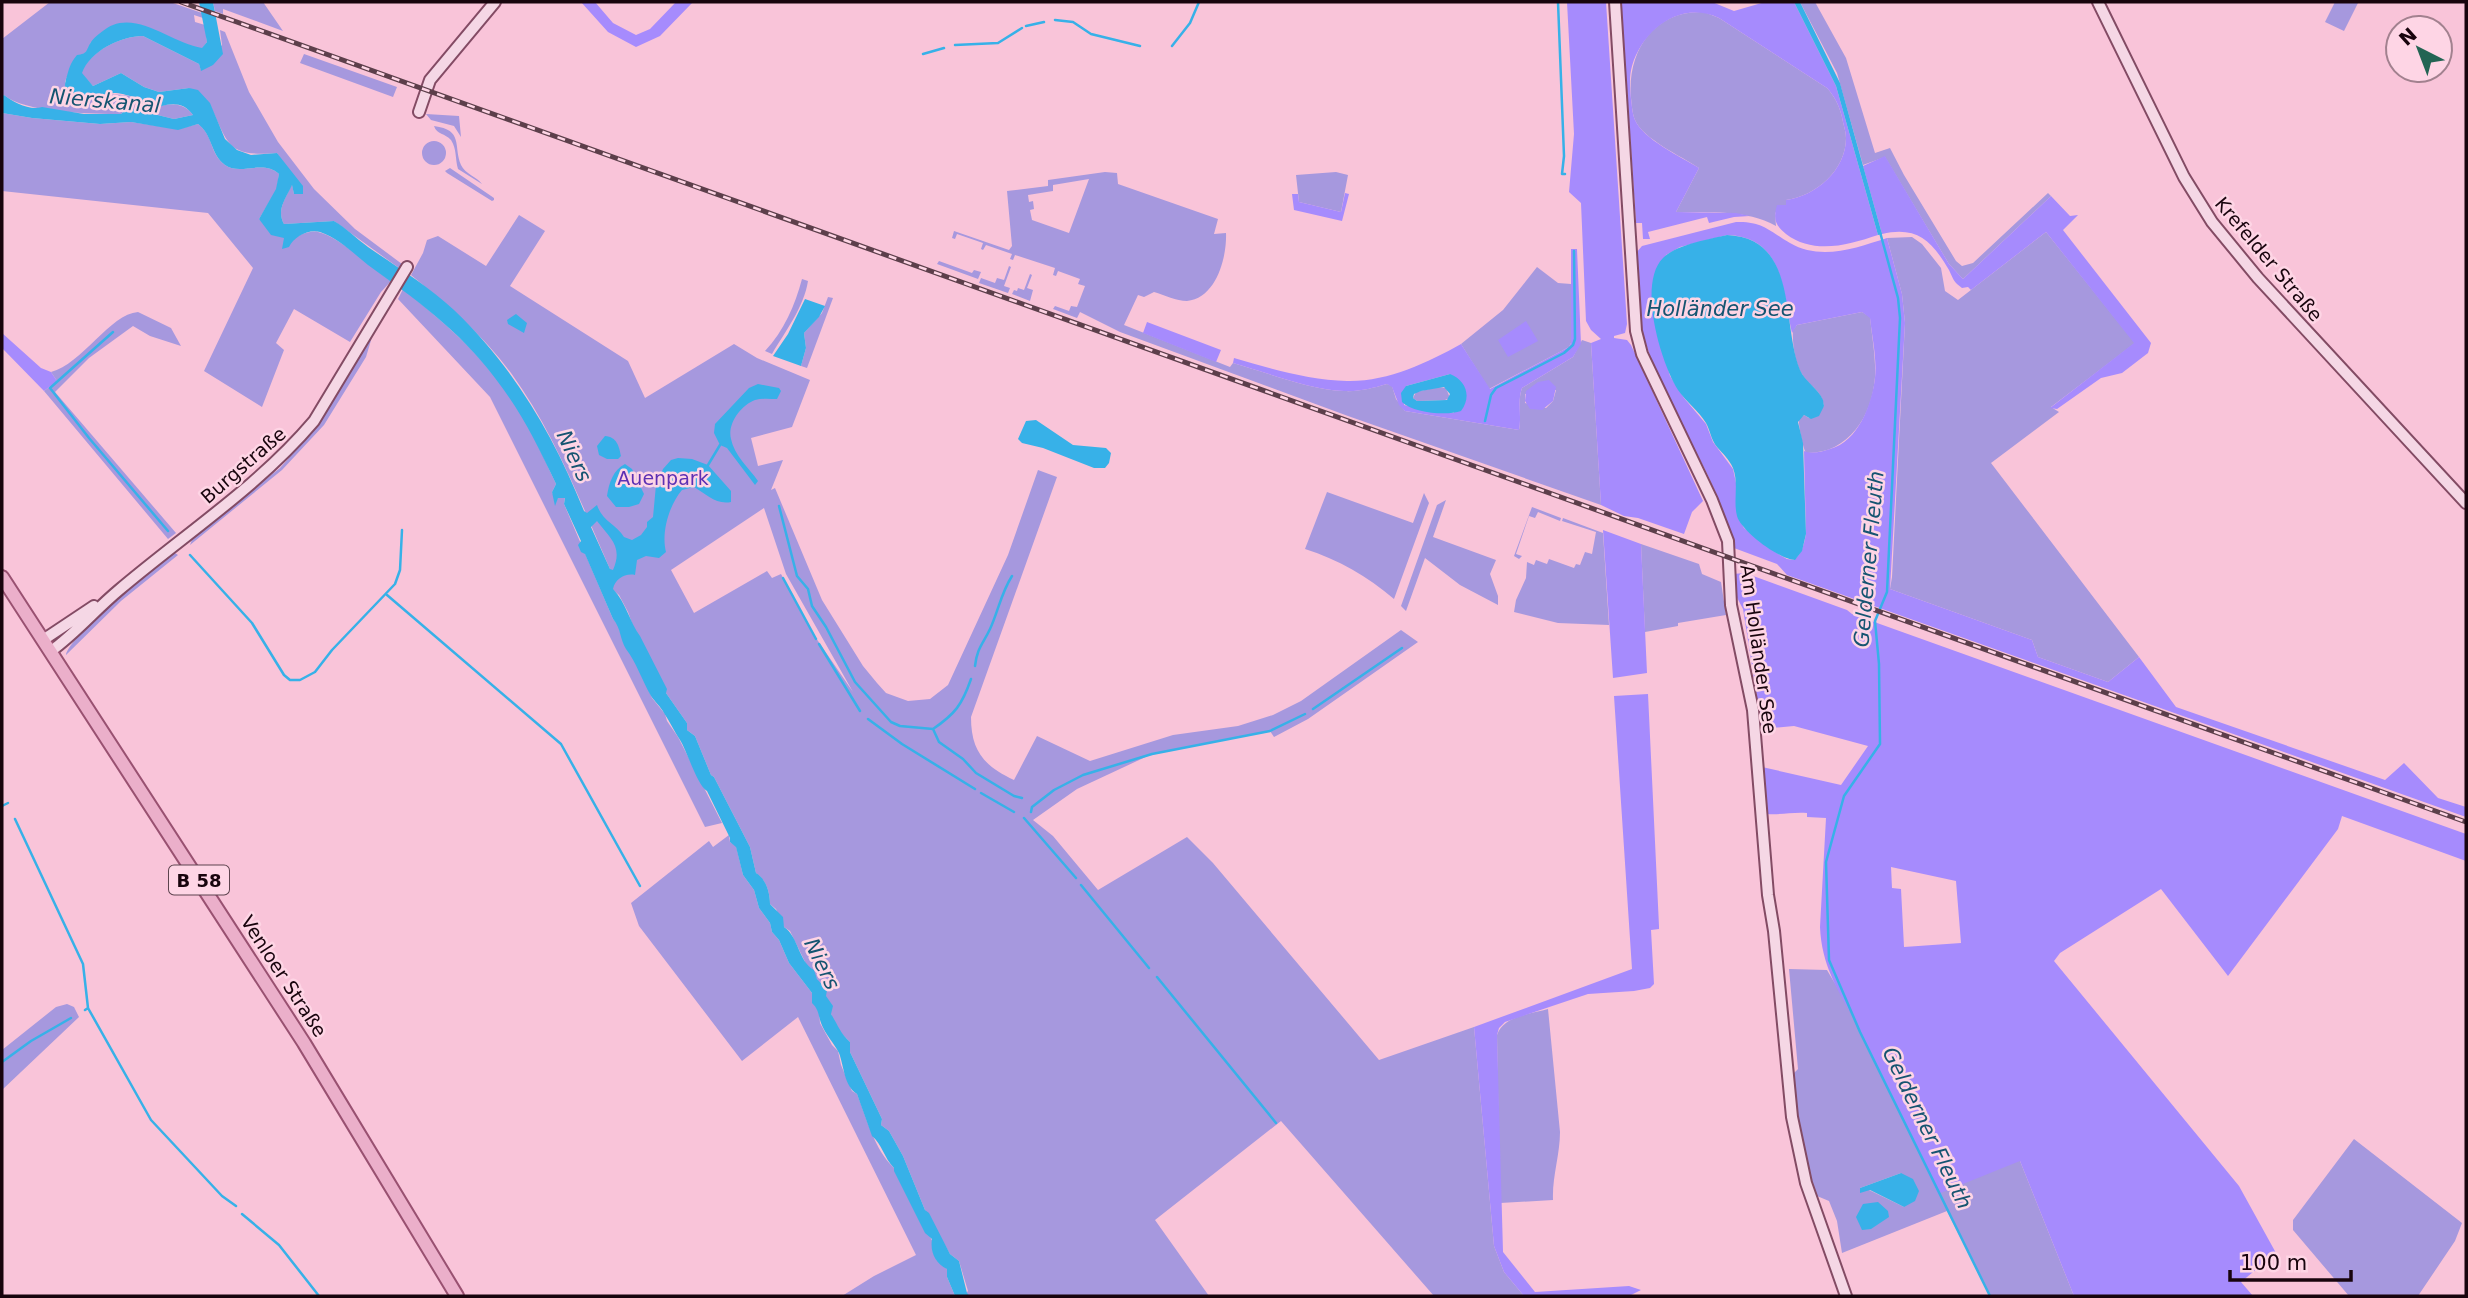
<svg xmlns="http://www.w3.org/2000/svg" width="2468" height="1298" viewBox="0 0 2468 1298" font-family="'DejaVu Sans',sans-serif">
	<style>
		.green { fill: #a698de; fill-rule: evenodd }
		.forest { fill: #a68bfd; fill-rule: evenodd }
		.water { fill: #37b1e8; fill-rule: evenodd }
		.lines { fill: none; stroke-linecap: round; stroke-linejoin: round }
		.stream { stroke: #37b1e8; stroke-width: 2.5 }
		.secondary-casing { stroke: #834b64; stroke-width: 14 }
		.primary-casing { stroke: #995171; stroke-width: 16 }
		.secondary { stroke: #f5d7e5; stroke-width: 10 }
		.primary { stroke: #ebafca; stroke-width: 12 }
		.rail-casing { stroke: #5d3f4b; stroke-width: 5 }
		.rail { stroke: #fed5e5; stroke-width: 2.5; stroke-dasharray: 8; stroke-linecap: butt }
		.labels { text-anchor: middle; dominant-baseline: central; stroke-width: 5; stroke-linejoin: round; paint-order: stroke }
		.shield { fill: #fed5e5; stroke: #5d434e; stroke-width: 2 }
		.shield-label { font-size: 18px; font-weight: bold; fill: #18040d }
		.street-label { font-size: 19px; fill: #18040d; stroke: #fed5e5 }
		.park-label { font-size: 19px; fill: #5d30b3; stroke: #fed5e5 }
		.water-label { font-size: 21px; font-style: italic; fill: #155471; stroke: #fed5e5 }
	</style>
	<rect width="100%" height="100%" fill="#f9c4d9"/>
	<path class="green" d="M50,2H170L202,13L203,18L194,15L195,22L205,25L207,42L202,49L191,47L141,25L91,42C87,58 71,63 65,82L75,98C100,98 111,90 137,98L144,109C163,106 181,98 193,115L174,119L133,109L125,110L121,114C93,114 25,113 4,95L2,96V39Z
		M213,2H263L283,31L223,9V14L215,11Z
		M1800,2H1815L1846,58L1875,153L1890,148L1904,175L1956,261L1962,266L1973,263L2048,193L2051,196L1963,279L1949,264L1885,157L1863,165L1837,73Z
		M2335,2L2358,3L2344,31L2325,22Z
		M1704,12L1719,18L1827,88C1835,97 1839,105 1842,117C1843,124 1846,131 1846,138C1846,170 1816,196 1786,200V205L1775,213L1776,226C1746,209 1709,213 1676,212L1699,168C1681,156 1643,139 1635,120C1632,113 1632,105 1631,98C1627,52 1653,10 1704,12Z
		M220,30L225,32L249,92L278,142L314,189L355,229L402,264L399,268L334,221L284,224C276,209 286,199 292,184L294,194H302L277,153C227,157 229,145 210,105C207,98 195,93 189,88L159,92L144,87L121,73L93,86L81,73C90,51 121,36 143,36L199,64L201,70L222,45Z
		M304,54L397,87L393,97L300,63Z
		M2,113L32,118L100,124L131,122L178,129L198,124C214,136 209,153 225,165C241,176 263,159 279,174L277,189L259,219L292,239C299,235 311,230 318,232C338,236 374,269 391,281L381,292L350,342L294,309L276,343L284,350L262,407L204,371L253,268L208,213L2,191Z
		M426,114L459,116L461,137L454,126L431,120Z
		M434,126C464,130 453,146 461,165C465,174 477,177 482,184L458,169C455,159 457,149 451,140C445,133 437,135 434,126Z
		M422 153a12 12 0 1 1 24 0a12 12 0 1 1-24 0Z
		M450,168L494,198V200L492,201L447,173L445,171Z
		M1105,172L1117,173L1118,184L1218,219L1214,234L1226,233C1227,256 1217,298 1187,301C1176,301 1165,295 1154,292L1144,297L1138,295L1124,325L1230,367L1233,363C1266,372 1309,390 1344,391C1358,392 1373,388 1387,384L1392,386L1396,399L1405,411L1519,430C1522,415 1517,402 1522,388L1573,357L1582,340L1591,343L1601,505L1348,416L1120,332L1080,312L1077,318L1053,309L1055,306L1069,311L1071,306L1077,307L1085,286L1078,284L1080,279L1058,271L1056,276L1053,275L1055,268L1015,255L1013,260L1010,259L1012,254L986,245L983,250L981,249L983,243L957,234L955,239L952,238L954,231L1009,250L1012,246L1007,191L1048,186V180ZM1089,179L1069,233L1032,220L1030,210L1034,209L1033,201L1029,202L1028,195L1053,191V185ZM1556,390L1553,401L1546,408L1525,403V394Z
		M1336,172L1348,175L1341,212L1299,202L1296,175Z
		M519,215L545,231L510,286L628,361L645,398L734,344L757,358L810,380L792,427L751,438L758,466L783,460L771,490L775,488L822,600L863,666L877,683L886,693L908,701L930,699L948,685L1008,555L1038,470L1057,477L971,717C971,751 984,766 1014,780L1037,736L1090,761L1173,735L1238,726L1273,715L1301,701L1401,630L1418,642L1308,719L1274,737L1270,731L1152,754L1077,789L1033,820L1053,836L1098,890L1187,837L1213,863L1379,1060L1474,1027L1494,1246L1504,1272L1524,1296H1434L1281,1121L1155,1220L1209,1296H970L966,1293L968,1291L959,1261L950,1254L925,1210L903,1156L889,1131L881,1125L882,1119L850,1052V1042L837,1029L817,979L807,966L790,931L784,927L776,909L770,904C770,892 766,880 756,873L750,847L714,777L711,775L695,736L687,730V723L666,693L636,634L628,612L619,595L613,590L610,569C581,503 554,432 511,373C483,335 448,305 411,275L423,253L427,240L438,236L486,266ZM764,508L786,574L853,692L816,638L781,574L772,578L767,571L694,613L671,570Z
		M2046,232L2135,343L2051,407L2059,412L1991,463L2139,657L2108,682L2038,657L2032,640L1890,589L1892,577L1905,323L1902,294L1887,238L1912,237L1922,244L1941,268L1945,291L1958,300Z
		M939,261L972,273L974,270L981,272L978,279L937,264Z
		M1009,266L1011,267L1004,286L1010,288L1008,293L979,283L981,278L995,283L997,278L1004,280Z
		M1537,267L1558,283L1571,284V343L1569,347L1489,389L1461,344L1503,310Z
		M1030,274L1032,275L1027,288L1033,290L1030,301L1012,294L1014,290L1017,291L1018,288L1024,290Z
		M802,279L808,281C804,307 785,332 772,354L765,351C784,331 795,305 802,279Z
		M403,289C448,325 493,365 522,415C535,437 545,461 556,484L552,492L556,501L558,497H565L564,504L613,619L619,626L620,632L632,653L652,698L665,714L667,721L678,737L722,823L705,827L490,397L398,299Z
		M828,297L833,298L807,368L801,366L806,348L804,333L822,313Z
		M138,312L171,328L181,346L150,336L133,326L89,358L55,392L176,533L168,539L44,391L57,381L51,372C82,364 110,314 138,312Z
		M1862,312L1870,317C1872,337 1876,358 1875,377C1872,417 1848,454 1806,453C1803,448 1798,424 1799,419L1804,415L1809,418L1824,406C1822,390 1809,386 1802,374C1795,363 1792,342 1793,330L1797,325Z
		M372,337L366,357L324,425L282,470L190,545L193,537L280,468L319,424Z
		M1438,387L1446,388L1450,398L1445,400L1417,401L1413,398L1416,392Z
		M1327,492L1413,523L1424,493L1429,503L1394,599C1367,576 1339,560 1305,549Z
		M1446,500L1433,537L1496,560L1490,574L1498,596V605L1460,585L1425,558L1406,611L1401,606L1437,505Z
		M1532,507L1561,518L1560,521L1538,512L1535,518L1529,516L1516,554L1522,556L1519,559L1514,556Z
		M1563,518L1603,533L1609,625L1558,623L1514,612L1516,600L1526,578L1527,562L1534,565L1536,560L1547,564L1549,559L1574,568L1576,564L1580,565L1585,552L1592,554L1596,532L1562,521Z
		M1641,544L1699,564L1702,574L1721,582L1726,615L1678,623V626L1645,632Z
		M175,553L178,555L121,601L66,655C69,637 156,561 175,553Z
		M729,835L730,842L736,846L743,875L754,890L759,908L770,923L772,932L779,940L789,963L812,993L819,1010L820,1023L832,1045L838,1051L841,1065L852,1091L857,1094C867,1119 874,1149 894,1168L947,1269V1277L955,1296H842L874,1276L916,1255L798,1017L742,1061L639,926L631,903L709,841L713,847Z
		M1789,969L1827,970L1850,1009L2020,1161L2074,1296H1990L1947,1211L1842,1253L1837,1221L1829,1201L1817,1196C1802,1156 1797,1117 1792,1075L1798,1069ZM1901,1173L1904,1207L1869,1190L1860,1188Z
		M67,1004L74,1007L79,1017L2,1090V1050L56,1007Z
		M1548,1009L1560,1132C1560,1155 1552,1177 1553,1200L1500,1203L1497,1035C1503,1016 1531,1014 1548,1009Z
		M2354,1139L2462,1223L2455,1241L2418,1296H2349L2293,1230V1220Z"/>
	<path class="forest" d="M581,2H595L613,23L636,35L650,29L676,2H693L660,36L636,47L608,32Z
		M1567,2H1606L1627,324L1625,333L1614,336V338L1627,340L1631,345L1703,501L1692,512L1684,534L1638,518L1624,516L1601,505L1591,343L1601,339L1591,330L1586,321L1581,203L1569,192L1574,134Z
		M1621,2H1712L1734,11L1765,2H1794L1836,86L1878,235C1848,245 1814,255 1786,234C1775,225 1773,219 1777,205H1786V200C1816,196 1846,170 1846,138C1846,131 1843,124 1842,117C1839,105 1835,97 1827,88L1719,18C1681,0 1643,29 1632,66C1629,77 1630,87 1631,99C1632,105 1632,113 1635,120C1643,139 1681,157 1699,168L1676,212L1736,213L1750,216L1734,217L1709,223L1707,217L1648,232L1650,239H1643L1642,223H1636Z
		M1885,156L1949,264L1963,279L2051,196L2070,216L2078,215L2063,230L2151,343L2148,353L2122,373L2101,378L2057,409L2050,408L2134,343L2046,232L1971,290L1968,287L1962,288L1957,284C1953,280 1952,276 1949,270C1932,241 1917,226 1882,234L1863,166Z
		M1345,193L1349,194L1342,221L1294,210L1292,194H1298L1299,202L1341,212Z
		M1736,222C1763,221 1769,231 1790,243C1821,261 1856,248 1887,238L1902,294L1905,323L1890,589L2032,640L2038,657L2108,682L2139,657L2176,707L2385,780L2404,763L2438,798L2466,807V817L1787,575L1777,564L1734,548C1718,474 1669,415 1646,344C1637,315 1638,283 1636,253L1642,246ZM1727,235C1784,237 1782,290 1792,333L1797,325L1862,312L1870,318C1872,337 1877,358 1875,378C1872,404 1858,442 1830,449C1822,452 1811,454 1804,451L1806,534C1804,544 1802,554 1794,560L1787,559L1778,554L1744,528L1738,516V492L1733,469L1713,442L1706,424L1684,398L1670,376L1652,309L1666,255L1680,247Z
		M1571,249H1577L1581,344L1573,357L1522,388C1517,402 1522,415 1519,430L1405,411L1399,405L1392,387L1387,384C1373,388 1359,392 1344,391C1309,390 1266,372 1233,363L1234,358C1271,369 1309,380 1347,381C1387,382 1427,363 1461,344L1490,389L1569,347L1571,343ZM1450,374L1454,413L1432,411L1404,405L1406,386Z
		M1526,321L1538,341L1508,357L1498,340Z
		M1147,322L1221,350L1216,362L1143,333Z
		M2,333L41,368L51,372L57,381L44,391L2,348Z
		M1549,380L1556,387L1553,401L1542,410L1530,409L1525,401L1526,391L1538,382Z
		M1603,530L1641,544L1647,673L1613,678Z
		M1745,573L1847,610L1852,614L2466,834V861L2342,816L2338,829L2228,976L2161,889L2060,953L2054,961L2239,1186L2276,1253L2241,1282L2253,1296H2074L2020,1161L1938,1194C1913,1141 1887,1088 1862,1035C1843,996 1822,972 1820,927L1826,818L1807,817V813C1792,812 1781,815 1767,814L1762,767L1841,785L1868,746L1794,726L1762,729L1743,609L1733,590V574ZM1891,867L1956,881L1961,943L1904,947L1901,889L1892,888Z
		M1648,694L1659,926V929L1651,930L1654,984L1650,988L1634,991L1588,994L1505,1022L1499,1028L1497,1035L1503,1252L1535,1292L1629,1286L1641,1290L1629,1296H1524L1504,1272L1494,1246L1474,1027L1632,969L1614,696Z"/>
	<path class="water" d="M199,2H213L223,54L213,65L201,71L199,64L143,36C121,36 90,51 82,73L93,86L121,73L144,87L159,92L189,88L198,90L210,103L225,139L237,150L251,155L277,153L303,186V194H294L292,185C286,199 276,209 284,224L334,221C346,228 356,238 368,247C397,267 428,286 454,310C514,367 554,436 584,511L587,513L597,505C602,521 616,524 624,537L632,540L641,535L647,527V522L653,517L656,485L663,469L671,460L678,458L692,459L708,465L731,491V502C716,505 706,494 694,487L682,490C669,505 661,533 666,552L659,558L646,556L637,560L635,575C625,573 615,579 613,589C626,602 630,623 640,636L667,689L666,693L687,723V730L695,736L711,775L714,777L750,847L756,873C766,879 770,892 770,904L783,917L784,927C799,937 798,961 814,970L817,979L827,990L826,996L833,1006L831,1014C838,1025 840,1033 850,1042V1052L882,1119L881,1125L889,1131L903,1156L925,1210L929,1213L950,1254L959,1261L967,1293L970,1296H955L947,1277V1269C935,1263 930,1252 932,1239L925,1233L894,1171V1168C884,1158 882,1144 872,1136L857,1094C844,1086 844,1066 839,1053C834,1043 825,1034 821,1023C818,1014 819,1010 812,1003V993L789,963L779,940L772,932L770,923L759,908L754,890L743,875L736,847L730,842V838L707,791C697,785 688,753 680,740C674,731 670,722 664,713C661,707 655,702 651,696C642,680 636,662 626,649C620,640 621,628 613,619L585,554L581,552L578,545L581,541L564,504L565,498H558L555,506L552,492L556,484C537,444 522,413 495,378C460,331 414,298 368,265C353,253 338,238 320,232C308,229 294,237 289,247L282,249L284,238L271,235L259,219L276,189L279,174C263,159 241,176 225,165C210,154 213,135 198,124L178,130L131,122L100,124L32,118L2,113V96L4,95C13,102 30,111 42,107L84,114H121L125,110L133,109L174,119L193,115C181,98 165,105 147,110C139,104 138,97 126,95C123,94 119,93 116,93C102,92 58,112 66,79C69,69 70,63 77,55C88,54 86,50 91,42C94,37 107,27 113,25C142,14 174,44 202,48L207,42ZM597,521C611,539 623,547 613,570L610,569L591,527Z
		M1794,2H1800L1840,83L1882,234L1878,235L1836,86Z
		M1727,235C1799,238 1781,323 1800,370C1805,382 1818,388 1823,400L1824,406L1819,416L1811,419L1804,415L1798,422L1803,443L1806,534L1802,551L1795,560C1780,560 1741,531 1737,516C1733,500 1739,484 1733,468C1729,459 1723,454 1717,447C1711,440 1710,430 1706,423C1699,411 1686,402 1678,390C1661,363 1637,284 1663,258C1675,245 1710,239 1727,235Z
		M805,299L825,306L819,317L804,333L806,348L801,366L773,356L788,334Z
		M516,314L527,323L524,333L508,324L507,320Z
		M1450,374C1466,380 1472,397 1461,411C1447,416 1413,413 1402,402L1401,393L1406,386ZM1444,387L1450,394L1447,400L1417,401L1413,398L1414,394L1421,391Z
		M758,384L779,388L781,391L777,399C770,399 763,398 755,400C741,405 727,424 731,439C734,455 749,468 758,481L755,485L727,448L720,445L714,433L715,424L749,388Z
		M1036,420L1073,445L1106,448L1111,453L1109,463L1105,468H1094L1043,448L1022,443L1018,439L1026,421Z
		M605,436C617,437 619,446 621,456L618,459H607L599,455L597,446Z
		M625,464L632,469L644,494L639,504L629,507H616L607,496C609,483 613,470 625,464Z
		M1901,1173L1913,1179L1919,1191L1915,1201L1904,1207L1870,1190L1860,1193V1188Z
		M1878,1202L1888,1211L1889,1217L1871,1229L1862,1230L1856,1217L1863,1204Z"/>
	<g class="lines">
		<path class="stream" d="M1558,2L1564,156L1562,174H1565
			M1055,20L1073,22L1091,34L1140,46
			M1026,26L1044,22
			M955,45L998,43L1022,28
			M1172,46L1190,23L1199,2
			M923,54L944,48
			M1880,232L1898,298L1900,318L1887,592L1875,621L1879,664L1880,744L1844,796L1826,862L1829,960L1860,1032L1990,1296
			M113,332L50,388L89,438L168,531
			M1485,421L1491,395L1496,388L1564,353L1573,345L1575,339L1574,251
			M708,465L720,445
			M779,506L797,576L808,589L812,606L826,627L855,682L891,722L900,726L933,729C955,714 962,705 971,679
			M190,555L252,623L284,675L290,680H300L315,672L332,650L395,584L400,570L402,530
			M783,578L816,639
			M387,595L561,744L640,886
			M819,644L860,711
			M975,666C977,648 983,644 990,629C998,612 1001,593 1012,576
			M1313,709L1402,648
			M868,719L902,744L975,789
			M933,729L939,742L963,759L976,773L1014,796L1022,798
			M981,793L1014,812
			M2,806L8,803
			M1031,812L1032,807L1054,790L1083,775L1152,754L1270,731L1305,714
			M1024,818L1076,878
			M15,819L83,964L88,1008L85,1010
			M1081,885L1149,968
			M1157,977L1276,1123
			M88,1008L151,1120L222,1196L236,1206
			M2,1062L31,1041L71,1018
			M242,1214L279,1245L319,1296"/>
		<g class="secondary-casing">
			<path id="secondary" d="M1615,2L1636,331L1642,354L1712,500L1728,541L1731,605L1753,710L1768,895L1774,931L1792,1117L1806,1183L1846,1296
				M2098,2L2184,177L2212,222L2258,278L2466,503
				M419,112L430,80L495,2
				M43,640L94,606
				M51,651C76,633 95,610 119,590C185,534 258,487 314,421L407,267"/>
		</g>
		<g class="primary-casing">
			<path id="primary" d="M2,577L304,1043L457,1296"/>
		</g>
		<use href="#secondary" class="secondary"/>
		<use href="#primary" class="primary"/>
		<g class="rail-casing">
			<path id="rail" d="M181,2L2466,822"/>
		</g>
		<use href="#rail" class="rail"/>
	</g>
	<g class="labels">
		<rect class="shield" x="169" y="865.5" width="60" height="29" rx="5"/>
		<g class="shield-label">
			<text x="199" y="880">B 58</text>
		</g>
		<g class="street-label">
			<text transform="translate(2269 259) rotate(50)">Krefelder Straße</text>
			<text transform="translate(243 465) rotate(-41)">Burgstraße</text>
			<text transform="translate(1759 649) rotate(82)">Am Holländer See</text>
			<text transform="translate(284 976) rotate(57)">Venloer Straße</text>
		</g>
		<g class="park-label">
			<text x="663" y="478">Auenpark</text>
		</g>
		<g class="water-label">
			<text transform="translate(105 101) rotate(5)">Nierskanal</text>
			<text x="1720" y="309">Holländer See</text>
			<text transform="translate(574 456) rotate(65)">Niers</text>
			<text transform="translate(1869 559) rotate(-85)">Gelderner Fleuth</text>
			<text transform="translate(822 964) rotate(64)">Niers</text>
			<text transform="translate(1927 1128) rotate(64)">Gelderner Fleuth</text>
		</g>
	</g>
	<rect width="2468" height="1298" fill="none" stroke="#18040d" stroke-width="7"/>
	<g transform="translate(2419 49) rotate(318)"><circle r="33" fill="#fed5e5" stroke="#a2818f" stroke-width="2"/>
	<path d="M0-5L12 26L0 18L-12 26Z" fill="#236453"/>
	<text y="-10" font-size="19" font-weight="bold" text-anchor="middle" fill="#18040d">N</text>
	</g>
	<path d="M2230 1270v10h121v-10" fill="none" stroke="#18040d" stroke-width="3.5"/>
	<text x="2240" y="1270" font-size="21" fill="#18040d" stroke="#fed5e5" stroke-width="5" paint-order="stroke">100 m</text>
</svg>
